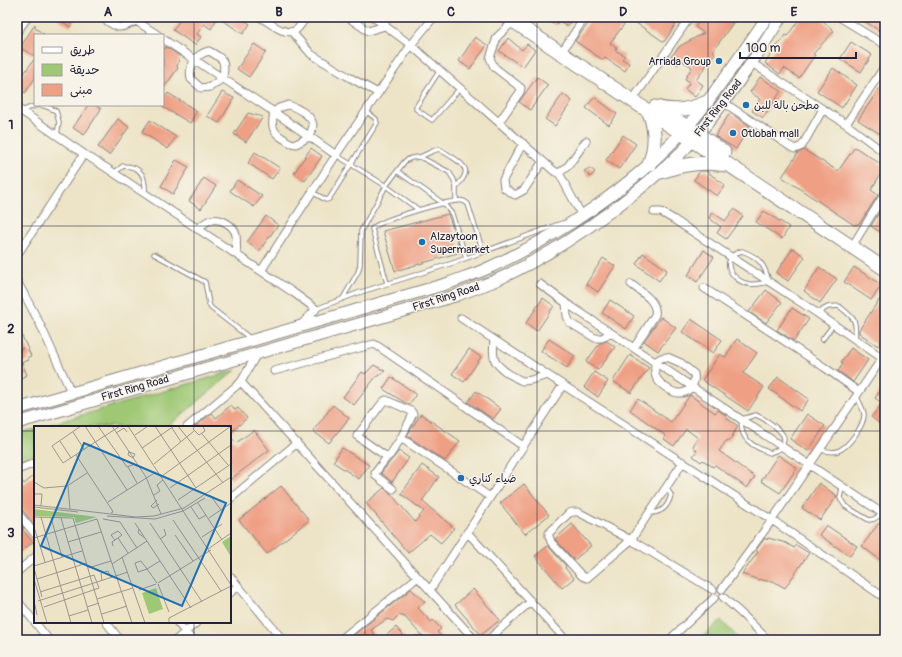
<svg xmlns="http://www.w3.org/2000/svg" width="902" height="657" viewBox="0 0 902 657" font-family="Pangolin,'Playpen Sans Arabic',sans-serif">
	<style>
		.green { fill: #9fc874; stroke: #607558 }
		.building { fill: #ef9f83 }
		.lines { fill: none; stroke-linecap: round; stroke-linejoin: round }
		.lane-casing { stroke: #888381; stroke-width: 5.5 }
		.street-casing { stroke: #888381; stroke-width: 9 }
		.primary-casing { stroke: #888381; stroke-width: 13 }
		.highway-casing { stroke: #888381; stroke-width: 15 }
		.lane { stroke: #fff; stroke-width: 3.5 }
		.street { stroke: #fff; stroke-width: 7 }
		.primary { stroke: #fff; stroke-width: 11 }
		.highway { stroke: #fff; stroke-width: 13 }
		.grid { fill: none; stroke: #22223b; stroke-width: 1; stroke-opacity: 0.55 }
		.poi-dot { fill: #1f6fb2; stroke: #f7f3e8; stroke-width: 1.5 }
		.labels { text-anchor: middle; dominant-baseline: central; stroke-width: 3; stroke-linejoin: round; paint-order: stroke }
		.poi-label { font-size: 11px; fill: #22223b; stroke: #f7f3e8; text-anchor: start }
		.street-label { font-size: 11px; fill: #22223b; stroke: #f7f3e8 }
		.inset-road { fill: none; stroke: #9c968f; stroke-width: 1 }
		.view { fill: #1f6fb2; fill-opacity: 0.15; stroke: #1f6fb2; stroke-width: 2 }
		.inset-edge { fill: none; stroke: #22223b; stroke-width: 2 }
		.neatline { fill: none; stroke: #22223b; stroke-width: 1.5 }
		.grid-label { font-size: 13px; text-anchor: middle; font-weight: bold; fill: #22223b }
	</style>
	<rect width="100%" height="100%" fill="#f7f3e8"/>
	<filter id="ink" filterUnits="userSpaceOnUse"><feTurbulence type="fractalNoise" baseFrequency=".025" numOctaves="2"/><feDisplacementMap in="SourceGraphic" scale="8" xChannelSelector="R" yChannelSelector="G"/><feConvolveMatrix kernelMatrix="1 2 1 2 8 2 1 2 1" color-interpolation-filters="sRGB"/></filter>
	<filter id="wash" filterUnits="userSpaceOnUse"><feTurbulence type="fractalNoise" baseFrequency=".012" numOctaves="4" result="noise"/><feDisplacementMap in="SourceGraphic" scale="16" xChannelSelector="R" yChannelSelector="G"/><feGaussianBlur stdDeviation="0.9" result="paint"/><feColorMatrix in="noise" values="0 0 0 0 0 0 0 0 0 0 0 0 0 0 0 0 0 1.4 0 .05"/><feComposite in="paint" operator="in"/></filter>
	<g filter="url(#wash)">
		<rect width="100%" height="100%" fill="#ede4c7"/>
		<path class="green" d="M236,370L167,427H114L112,425L107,427H41Z
			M35,429V456L17,464V434Z
			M721,620L740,640H699Z"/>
		<g id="blocks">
			<path class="building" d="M56,17H77L70,27Z
				M182,17H240L250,24L243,34L218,17L211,29L204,24L197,34L201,37L195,45L173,30Z
				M539,17H574L567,26L559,21L556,25Z
				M593,17H672L678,21L664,42L629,18L610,43L617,48L615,50L625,56L622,59L629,63L625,71L605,58L603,60L575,41Z
				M702,17H737L713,51L715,53L696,80L703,85L695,97L685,89L690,82L685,79L692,67L681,60L678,65L669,59L680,46L704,33L695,27Z
				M801,17H819L834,31L813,54L815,55L799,78L784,68L780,74L765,63L785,35L787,36Z
				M858,17H885V34Z
				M35,24V28L45,35H35V56L20,48Z
				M475,37L487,45L470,69L459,61Z
				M508,38L522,50L527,44L535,50L523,67L499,51Z
				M851,42L872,55L861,72L840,59Z
				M254,44L266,52L249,77L237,69Z
				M166,47L180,56L177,67L178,68L163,89V51Z
				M35,58V78L25,93L17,87V83Z
				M833,68L857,85L842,108L817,91Z
				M537,77L548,85L530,110L519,102Z
				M760,77L781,91L763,118L752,111L760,99L750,92Z
				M881,86L885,89V137L858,120Z
				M222,92L234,98L219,123L207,116Z
				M168,93L197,111L190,123L163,107V101Z
				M563,94L572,101L555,126L545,119Z
				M594,97L617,114L609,125L586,108Z
				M88,105H95L101,109L84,135L73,128Z
				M248,113L263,117L246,142L234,134Z
				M730,113L750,126L736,149L715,136Z
				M118,119L129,127L109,155L98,147Z
				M150,120L176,137L168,149L142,132Z
				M623,135L636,144L619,169L606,160Z
				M855,147L885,167L871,190L878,195L860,223L854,225L782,177L798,153L804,150L838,171Z
				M311,148L322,156L305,181L294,173Z
				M255,152L280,168L272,179L248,163Z
				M176,160L189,167L173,194L161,186Z
				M590,168L595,172L590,177L584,171Z
				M700,171H706L725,185L717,196L694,180Z
				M204,178L216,186L201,209L189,201Z
				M237,180L262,196L254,207L230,191Z
				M885,203V225L880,232L871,226Z
				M734,209L743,216L726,239L717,233L721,227L709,218L712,212L725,221Z
				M764,211L789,227L782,239L756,222Z
				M448,214L461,252L395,271L383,231Z
				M266,216L278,225L259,251L247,242Z
				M793,248L805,257L788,281L776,273Z
				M704,250L714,257L697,282L688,275Z
				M643,253L667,270L659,281L636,264Z
				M603,258L615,266L598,292L586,284Z
				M819,267L837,279L820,303L804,291Z
				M854,267L882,285L871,300L844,282Z
				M766,290L782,302L766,323L749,312Z
				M543,298L554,306L537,331L526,323Z
				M610,300L634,316L626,329L602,313Z
				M879,300L885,304V335L878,346L859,333V330Z
				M792,308L809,319L794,341L777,330Z
				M661,317L676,328L658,351L644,341Z
				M691,319L722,340L713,353L682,332Z
				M17,325L31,356L27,358L29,360L21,363L17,355L23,348H17Z
				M549,339L575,356L567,368L541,351Z
				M737,339L757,353L743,373L764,387L748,411L702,380L720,354L725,357Z
				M607,341L615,347L598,370L586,362L600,343Z
				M851,348L868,360L853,382L838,371L843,364L841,362Z
				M469,349L481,357L464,382L452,374Z
				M630,355L649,368L631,393L613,381Z
				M22,363L27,375L17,380V365Z
				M374,365L385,371L375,378L354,405L343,397L362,372L365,374Z
				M594,372L608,381L598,397L584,387Z
				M391,377L416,394L409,405L383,389Z
				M778,377L809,399L800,411L769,389Z
				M885,384V420L881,425L871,417L882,403L875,398Z
				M476,391L501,409L493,419L468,402Z
				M690,395L715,413L718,410L726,415L725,417L738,426L730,440L726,441L719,451L755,477L747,488L715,465L713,467L703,460L701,462L693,456L697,451L693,446L698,438L686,429L674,446L664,439L666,436L630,410L638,399L671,422Z
				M231,405L235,410L238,408L247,418L230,433V427H195L212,413L216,418Z
				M333,405L349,418L329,443L313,431Z
				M421,414L460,441L445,461L407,436L413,426Z
				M807,414L825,426L808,451L790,439Z
				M254,430L269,450L230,480V436L236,443Z
				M342,448L369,465L359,479L333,462Z
				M399,451L409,458L392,482L381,473Z
				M778,455L797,468L780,493L761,481Z
				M422,465L439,477L422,501L454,528L441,543L430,534L408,553L366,503L384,488L390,493L415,522L424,511L401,494Z
				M17,475L24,484L35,475V526L17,503Z
				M819,483L837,496L820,520L802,508Z
				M524,484L549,515L525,534L500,503Z
				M281,486L309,520L267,554L239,520Z
				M17,520L24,528L22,529L33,542L17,555Z
				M879,523L885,527V553L880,560L862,546Z
				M572,524L591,546L574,560L555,539Z
				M826,525L857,546L850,556L819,535Z
				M765,538L767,540L768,538L786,543L794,548L796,545L809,553L785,588L773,581H766L760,579L759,580L742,574L758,552L756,550Z
				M548,546L566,566L565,568L574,578L562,588L535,556Z
				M411,589L425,602L418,608L431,622L433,620L441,629L437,632L444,640H427L426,637L421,635L405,617L399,615L393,621L387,619L371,630L378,640H348Z
				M473,589L500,620L481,635L455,605Z
				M396,627L407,640H381Z"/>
		</g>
	</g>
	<g filter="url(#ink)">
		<use href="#blocks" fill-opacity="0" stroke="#888381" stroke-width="1"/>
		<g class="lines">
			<g class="lane-casing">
				<path id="lane" d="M440,70L416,107V109L432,120L460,88
					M22,111C38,104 40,103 56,111L59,122L57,136
					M336,155L386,186L419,210
					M420,157L433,151L439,149C446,154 469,164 465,174C464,179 459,183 456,187
					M397,171L444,204L452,214L466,258
					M114,173L123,166C142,166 146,177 145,194
					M312,192L326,200L329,199L377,123L376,119L366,111
					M742,251C759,257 765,265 769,282C763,283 756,285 749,284C732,282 717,258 742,251Z
					M154,254L205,282L209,304L211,308L251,339
					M387,283L372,229C378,220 444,202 457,201C461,200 465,201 468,204L483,252
					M343,298L358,272L360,265L361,231L386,186L405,161L411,158L420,157L449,172L454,180L456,187V201
					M316,309L358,293L453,263L562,223
					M817,313L828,307L839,306C854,318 857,319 855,339
					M822,340L834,324
					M756,415C763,418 783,430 784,438C784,441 783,444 782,448L770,453C754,447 738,439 742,419Z
					M820,450C825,451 833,453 838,451C848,447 865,425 864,414C863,408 859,402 857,397
					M842,488L840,498L845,506L869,520L874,519L882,514
					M650,513C662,513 668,507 671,495L666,487"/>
			</g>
			<g class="street-casing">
				<path id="street" d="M101,17C118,28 117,31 136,21L137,17
					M130,17L158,35
					M260,17C269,22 285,37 296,30C300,27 303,21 306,17
					M349,17L352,20L368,31L385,26V17
					M373,17L411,45L554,171L559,173L582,216
					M839,17L885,45
					M17,32L28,17
					M292,32L311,54L347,76L378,93
					M163,39L274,112L336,155
					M565,47L585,17
					M209,51C225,60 225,60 223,78L210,87L201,88L191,79C188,66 196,54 209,51Z
					M752,63L846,124L885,153
					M636,95L690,17
					M723,102L791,147L795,149L802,146L823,109
					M288,105C296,107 312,115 313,125C313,129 310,133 309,137L296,144C291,144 288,142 284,139C272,132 271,126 274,112L279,108Z
					M17,108L84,154L105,167L294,293L316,309L301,325
					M499,122L520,92L521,88L494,67L490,58L497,37L514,21
					M846,124L885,66
					M523,143L503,180L504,188L515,195L524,190L543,161
					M559,173L568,166L586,141
					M654,212H661L673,219L817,313L885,360
					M197,229C201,226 206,221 211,220C221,218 234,225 236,235C237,242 236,249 237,255
					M856,240L885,193
					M17,255L84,154
					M261,271L336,155L411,45L434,17
					M17,281L40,324L72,394
					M540,284L566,303L885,515
					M631,284C641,292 658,301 655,315L634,348
					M704,288L824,367L859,392
					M566,303L567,316L570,323L595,338H602L611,333
					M461,318L563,385L772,520L885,598
					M494,340C492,359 493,363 509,374C514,376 518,380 523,381C531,381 540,377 548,375
					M667,357L681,363L694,374C696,383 689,394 679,393C672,393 659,384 656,377C654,372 655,367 655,362L661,358Z
					M274,371L374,344L379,347L523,446
					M241,382L258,352
					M187,427L241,382L475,640
					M401,438L490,497
					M387,457L357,436L383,402L386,400L411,411L413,414L401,438L390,455L387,457L375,473L376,476L393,489
					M683,462L631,540L587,578L582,576L551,542L549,536V533L569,513L573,512H578L631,540L713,590
					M17,470L35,463
					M230,499L297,443
					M17,512L35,534
					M467,532L566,640
					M17,572L35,557
					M230,576L283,640
					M722,589L772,520L885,354
					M430,590L563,385
					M230,593L238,586
					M723,597L745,617L768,640
					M17,600L49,640
					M106,622L120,640
					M177,622L192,640
					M176,640L197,622
					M340,640L418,577
					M417,640H422
					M488,640L531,601
					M669,640L714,598"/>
			</g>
			<g class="primary-casing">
				<path id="primary" d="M17,409L449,283C462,278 475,274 486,269C559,236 632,187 686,128C698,115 708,101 718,87C735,64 751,41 767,17
					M17,423L455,296C467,291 479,287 492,282C544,259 593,226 637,191C659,173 681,155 699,133C730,97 756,57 781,17"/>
			</g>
			<g class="highway-casing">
				<path id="highway" d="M507,17L885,269
					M655,107C674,112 689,110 707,102
					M648,110C656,129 656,145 649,165
					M670,116L699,134L724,152
					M661,172C683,164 703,161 726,165"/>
			</g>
			<use href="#lane" class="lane"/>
			<use href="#street" class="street"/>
			<use href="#primary" class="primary"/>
			<use href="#highway" class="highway"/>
		</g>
	</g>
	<path class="grid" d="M194,17V427M365,17V640M537,17V640M708,17V640M17,226H885M17,431H35M230,431H885M194,622V640"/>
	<g class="poi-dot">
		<circle cx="719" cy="61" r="4"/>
		<circle cx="746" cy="105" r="4"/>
		<circle cx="733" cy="133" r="4"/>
		<circle cx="422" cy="242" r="4"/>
		<circle cx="461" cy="478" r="4"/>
	</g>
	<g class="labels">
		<g class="poi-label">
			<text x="711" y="61" text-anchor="end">Arriada Group</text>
			<text x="754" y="105">مطحن بالة للبن</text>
			<text x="741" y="133">Otlobah mall</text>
			<text x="430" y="236">Alzaytoon<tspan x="430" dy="13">Supermarket</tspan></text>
			<text x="469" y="478">ضياء كناري</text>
		</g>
		<g class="street-label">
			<text transform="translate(718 108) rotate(-52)">First Ring Road</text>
			<text transform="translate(446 297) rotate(-18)">First Ring Road</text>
			<text transform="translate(135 388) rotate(-16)">First Ring Road</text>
		</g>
	</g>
	<g transform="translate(34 426)">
		<rect width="197" height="197" fill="#ede4c7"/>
		<path d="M0,83L63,91L42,97L40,91L0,90ZM197,110V131L188,116ZM122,162L129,183L115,188L108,167Z" fill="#9fc874"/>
		<path class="inset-road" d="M47,0L18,20L29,37L86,0M51,0L93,64M64,0L93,41L101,38M78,0L112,51L127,88M94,0L197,159M121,0L162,62M144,0L189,57M161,0L159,3L165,9L171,5L169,0M138,2L147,16M39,6L50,23M82,7L90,2L93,6M168,8L194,39M101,9L114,0M26,15L37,32M108,22L140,0M95,25L94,29L99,32L101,28L95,26M42,29L78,84L79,86L77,87M120,38L160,5M94,41L103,57M128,50L197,0M0,56L10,62L33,60L53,47M34,60L36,83M136,62L197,19M0,68H8L7,80M120,69L126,65L123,59L129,54M176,69L187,84M123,74L117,80L119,82L125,78M144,74L197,38M74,76L122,46M164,77L188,114M0,79L102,91L120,90L150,82L197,51M0,81L44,86M157,81L165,93L172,89M73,90L121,93L149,85L171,72M0,91L39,92L70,197M7,91L37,197M17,92L28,131M27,92L58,197M175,92L197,77M69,93L86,96L103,122M139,94L187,165M101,97L157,182M116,97L168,176M0,101L11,136M105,103L104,107L111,112M141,109L159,135M168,111L188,98M0,112L63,93L98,197M84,112L94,127M126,113L132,109L130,103M34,116L67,106M79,120L78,116L84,112L88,109L84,105L77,109L81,114M174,123L197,107M88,131L111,197M78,138L113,115M0,140L48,125M0,142L3,153L53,137M54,142L77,135M0,153L13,197M3,153L8,171M68,155L67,147L74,145L77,152M123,157L113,143L107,135L101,137L104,146L113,143L126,135M124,157L177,124M124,158L135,186M105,164L122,158M6,166L60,149L65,162L10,181M63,173L99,162M0,174L3,189M4,175L94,146M53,181L65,177M68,188L93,180M35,190L54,184M135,197V192L197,160"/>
		<path class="view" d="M50,17L192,77L148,180L7,120Z"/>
		<rect width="197" height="197" class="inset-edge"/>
	</g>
	<rect width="902" height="657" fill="none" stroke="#f7f3e8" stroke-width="44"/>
	<rect x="34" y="34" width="130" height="72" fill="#f7f3e8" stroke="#a29fa3"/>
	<rect x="42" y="47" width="20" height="6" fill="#ffffff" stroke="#a29fa3"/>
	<text x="70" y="54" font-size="12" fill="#22223b">طريق</text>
	<rect x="42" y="64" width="20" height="12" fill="#9fc874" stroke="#a29fa3"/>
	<text x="70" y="74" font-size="12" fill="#22223b">حديقة</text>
	<rect x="42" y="84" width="20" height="12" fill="#ef9f83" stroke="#a29fa3"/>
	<text x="70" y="94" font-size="12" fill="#22223b">مبنى</text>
	<path d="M740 52v6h116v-6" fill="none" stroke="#22223b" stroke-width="2"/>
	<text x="746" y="52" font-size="12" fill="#22223b" stroke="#f7f3e8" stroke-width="3" paint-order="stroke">100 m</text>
	<rect x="22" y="22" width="858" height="613" class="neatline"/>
	<g class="grid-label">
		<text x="108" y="16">A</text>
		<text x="279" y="16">B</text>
		<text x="451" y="16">C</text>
		<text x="623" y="16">D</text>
		<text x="794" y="16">E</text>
		<text x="11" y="129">1</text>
		<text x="11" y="333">2</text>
		<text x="11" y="537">3</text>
	</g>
</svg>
